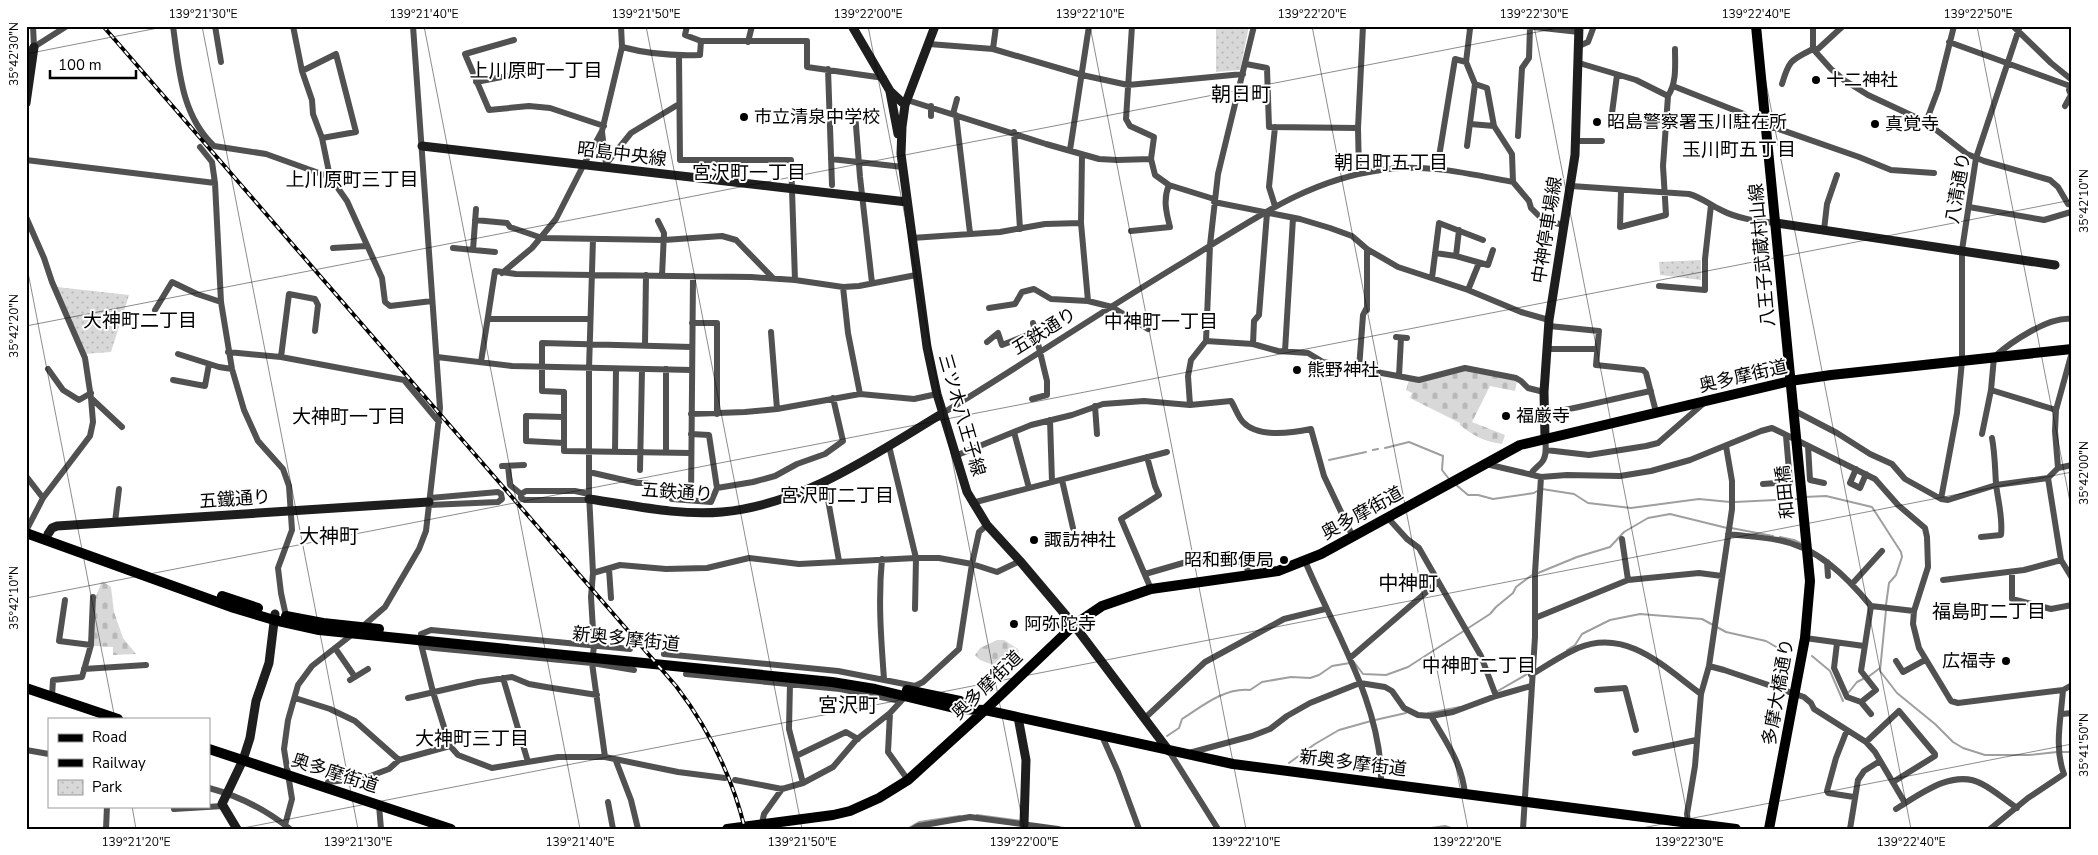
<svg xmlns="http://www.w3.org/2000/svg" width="2098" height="855" viewBox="0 0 2098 855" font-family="'Nunito Sans','Noto Sans JP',sans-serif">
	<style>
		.cemetery { fill: url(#cemetery-stones) }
		.park { fill: url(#park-dots) }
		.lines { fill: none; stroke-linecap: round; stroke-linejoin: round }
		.stream { stroke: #9f9f9f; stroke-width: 2 }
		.street { stroke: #515151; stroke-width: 6 }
		.secondary { stroke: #1e1e1e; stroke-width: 9 }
		.primary { stroke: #000; stroke-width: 10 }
		.rail-casing { stroke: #000; stroke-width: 4 }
		.rail { stroke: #fff; stroke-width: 2; stroke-dasharray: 5.5; stroke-linecap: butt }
		.ticks { fill: none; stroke: #000; stroke-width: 1; stroke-opacity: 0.45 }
		.poi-dot { fill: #000; stroke: #fff; stroke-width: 2 }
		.labels { text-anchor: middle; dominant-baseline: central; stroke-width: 4; stroke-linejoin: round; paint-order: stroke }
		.poi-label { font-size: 18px; fill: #000; stroke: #fff; text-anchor: start }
		.street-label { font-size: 18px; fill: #000; stroke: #fff }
		.neighbourhood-label { font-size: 19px; fill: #000; stroke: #fff }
		.quarter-label { font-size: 20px; fill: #000; stroke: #fff }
		.neatline { fill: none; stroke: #000; stroke-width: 2 }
		.ticks-label { font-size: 12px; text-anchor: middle; fill: #000 }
	</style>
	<defs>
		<pattern id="cemetery-stones" width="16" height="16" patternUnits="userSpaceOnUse" patternTransform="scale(1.25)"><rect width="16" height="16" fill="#d8d8d8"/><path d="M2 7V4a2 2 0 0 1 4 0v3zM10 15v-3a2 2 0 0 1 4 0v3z" fill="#b8b8b8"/></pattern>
		<pattern id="park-dots" width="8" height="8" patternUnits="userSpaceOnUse" patternTransform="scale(1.25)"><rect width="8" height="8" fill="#d8d8d8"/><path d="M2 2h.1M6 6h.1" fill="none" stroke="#b8b8b8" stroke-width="1.8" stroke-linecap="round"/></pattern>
	</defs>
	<rect width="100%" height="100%" fill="#fff"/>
	<path class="cemetery" d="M1467,370L1517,381L1515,391L1490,386L1472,422L1505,435L1502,444C1486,442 1473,436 1460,425V423L1410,398L1412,393L1406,390L1409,380Z
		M102,581L111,587L114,612L123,638L136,654L113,655V647L94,646L96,596Z
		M997,640H1004L1018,649L1019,654L1004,669L980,660L975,655L980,648Z"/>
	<path class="park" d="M1216,26H1249L1240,70L1216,72Z
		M1701,260V280L1660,275L1659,262Z
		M57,287L129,295L111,352L84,354Z"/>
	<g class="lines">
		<path class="stream" d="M1385,448L1409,442L1443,456L1442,470L1449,479
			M1373,450L1378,449
			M1329,460L1366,452
			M1455,484L1468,495H1478L1493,499L1534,493L1537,491
			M1542,489L1574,494L1588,503L1631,508L1699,499L1730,502
			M1804,497L1826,496L1872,507L1901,552L1902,557L1896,575L1889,583L1886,605
			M1735,502L1797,499
			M1731,528L1773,536
			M1780,537L1794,540L1802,544
			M1538,573L1577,557L1610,547L1624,532L1648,518L1670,514L1727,528
			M1886,610L1880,671L1897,693L1935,724L1953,742L1963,748L1985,755H2029L2057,752
			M1567,650L1575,645L1582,634L1610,620L1640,614L1702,619L1726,632L1766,641L1778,648
			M1812,656L1830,671L1843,701
			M1354,662L1363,674L1386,675L1408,667L1490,614L1496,607L1513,593L1516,587L1532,575
			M1868,677L1880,668
			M1496,692L1529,673
			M1849,692L1857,682L1863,679
			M1428,713L1460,707
			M1375,720L1406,713
			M1167,736L1179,728L1182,719C1201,707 1225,687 1250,690L1262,682L1291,677L1310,678L1319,675L1332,666L1350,663
			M2061,752H2072
			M1289,763L1315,744L1339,730L1371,721
			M977,815L1022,821
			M1058,827L1071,829
			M907,829L919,822L960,816
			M1425,829L1445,826L1454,829"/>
		<path class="street" d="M33,26L34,47
			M173,26C179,69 181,115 214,146L266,154L330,177
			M215,26L221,62
			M293,26L302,71L312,100L313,114L322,138L330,177L347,201L382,278L385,302L390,306L432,301
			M687,26L685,35L701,41H807V67L884,78
			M1015,26H1026
			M1132,26L1126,119L1130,126L1154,137L1151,159L1155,175L1169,185L1214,199
			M1468,26L1470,29L1466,62L1475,84L1487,88L1494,126L1512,154L1513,182L1529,201L1531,208L1539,216L1551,222L1564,225
			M1523,26L1579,32
			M1813,26V49L1831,69L1844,80L1868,95L1926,122L1967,154L1984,161L2050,180L2058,187L2068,204L2072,205
			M2013,26L2051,63L2072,80
			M514,40L465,54L489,110L529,106L550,108L604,126
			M748,42L752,26
			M1949,42L2070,86
			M929,44L993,49L1082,75L1128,85L1243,74
			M1579,46L1588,42L1594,26
			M622,47C648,54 674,56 700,55L701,41
			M993,49L996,26
			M26,52L67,26
			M679,56L680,160H791L795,280
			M1579,63L1636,80L1668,96
			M1246,64L1267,68L1269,127L1358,128
			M828,69L832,185
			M302,71L336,54L356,132L322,138
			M476,82L523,73
			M2072,83L2069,90L2072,97
			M1782,84C1789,60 1791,60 1813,49H1818L1843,26
			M1673,86L1744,114
			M907,100L1046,144L1099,159L1117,160L1151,159
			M931,106V116
			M2065,106L2071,95
			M855,113L860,177L872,283
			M1612,113L1617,75
			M953,114L957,99
			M956,115L970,233
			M1926,122L1938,90L1954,26
			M1470,124L1494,126
			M1766,128H1776L1859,157L1891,170L1934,173
			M602,132L606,164
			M1014,132L1020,229
			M1518,136L1522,68L1529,58L1530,27
			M1576,141H1602
			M1467,146L1475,84
			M200,147L212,162L215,183
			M1070,150L1089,26
			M1082,154L1081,223L1088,301
			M831,159L903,167
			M26,160L215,183L221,302L232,369L244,410L258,441L283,469L289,486L292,530L278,568L281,593L286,616
			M606,164L631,133L679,104
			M1437,169L1455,59L1466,62
			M1359,173L1358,128L1363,26
			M1571,186L1689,194C1701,197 1710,205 1721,210C1738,219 1757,221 1776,223
			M1621,191L1620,227L1666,215L1663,166L1668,96C1677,82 1675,65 1675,49
			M1214,202L1300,219L1330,228L1352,236L1367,249L1398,267L1468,290L1521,312L1549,320
			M1275,206L1269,187L1275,127
			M1969,207L2044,220L2071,212
			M26,217L44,258L52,282L85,358L91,398L93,422L90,436L43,498L26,531
			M475,220L507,223L510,227L542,238L664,240L722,236L736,240L773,278
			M658,221L664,233L662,276
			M1824,230L1827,204L1837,175
			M1131,231L1170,227C1166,212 1163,199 1169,185
			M912,238L1000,232L1045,224L1081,223
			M593,239L589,369V494L593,573L591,597L594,646L592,663L605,757
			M333,248L366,246
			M453,248L495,252
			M473,250L476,209
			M1435,253L1456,256L1488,265L1493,250
			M1456,256L1459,230
			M502,273L532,248L556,219L583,166L602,131L622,47L621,26
			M1432,278L1439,223L1483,240
			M1659,286L1705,290V259L1711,205
			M843,287L848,333L860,394
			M1468,290L1479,263
			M989,308L1015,304L1022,292L1034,289L1051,299L1088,301L1112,307L1148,329
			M155,310L172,282L197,294L221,302
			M1367,310V249
			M488,319H590
			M692,323H717V414
			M1549,326L1599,331L1596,365L1643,370L1646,373L1656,412
			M771,332L777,409
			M1396,337L1407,338
			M1206,341L1253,344L1278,351L1308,353L1323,362L1419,380L1465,368L1516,378L1521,381L1528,388L1544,392
			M987,342L998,333L1002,345L1035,332
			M1253,344L1254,321L1259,315L1267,213
			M645,345L646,275
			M1547,349H1597
			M1285,351L1293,218
			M228,352L281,357L404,380L439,422
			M178,354L219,367L232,369
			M281,357L289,294L315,299L318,305L315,331
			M437,357L512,366L692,370
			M481,362L495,271L516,274L751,277L795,280L843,287L859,286L916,275
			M48,369L63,390L79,400L91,393
			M1359,369L1363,315L1367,307
			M1399,376L1401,338
			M173,380L205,386L209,364
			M1991,390L2056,410
			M91,398L122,427
			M1032,399L1047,395V381L1033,323
			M1190,405L1188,376L1191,360L1206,341L1210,245L1218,174L1254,26
			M1095,406L1097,434
			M1793,410L1837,433L1870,454L1892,464L1905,479L1941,499L1948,500L1996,485L2048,478L2058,468L2072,465
			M943,413C1025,363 1105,309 1187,260C1250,222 1306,180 1381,170C1425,163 1470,174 1513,182
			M691,414L745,412L777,409L860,394L914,399L937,394
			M1543,414C1580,408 1615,398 1651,391
			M564,417L526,416V441L564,443
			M1050,420L1052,482
			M1014,432L1029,488
			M691,434L709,435L717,488
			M1982,434L1991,390L1994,357C2011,342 2049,316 2072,319
			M889,446L916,558L915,609
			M1808,446L1810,480L1824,483
			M1546,450L1589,455L1646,446L1658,443L1704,403
			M615,452L616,369
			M666,452V369
			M691,453L564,451V392L542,391V343L692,347
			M955,456L1031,425L1072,415L1103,404L1144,401L1190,405L1231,401C1235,407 1238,417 1243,422C1258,438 1292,433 1311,429L1324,476L1353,537
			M1147,457L1155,486L1159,495L1121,519L1151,589
			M1486,464L1541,477L1567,475L1620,476L1651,471L1690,460L1761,431L1772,428L1875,479L1898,505L1925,528L1927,537L1928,567L1914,611L1913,624L1919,648L1951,701L1958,703L2063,690L2072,685
			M502,466L524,465
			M508,466L510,485L521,494
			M2058,468L2055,431L2056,410L2072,352
			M1856,469L1850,483L1860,488L1866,474
			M640,470L642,369
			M589,472L637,483H646
			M1531,474C1534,468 1538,467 1542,462C1547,456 1546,446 1545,438
			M26,476L43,498
			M2048,478L2061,560L2072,578
			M1062,480L1073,528
			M825,483L839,561
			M1763,484L1790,482L1786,436
			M589,494L575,491H526L521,494V498L525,500H589
			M672,499L711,502L717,488L753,482L775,476L797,464L825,454L843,441L833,398
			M1941,499L1957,413L1962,361V250L1976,158L2020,26
			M691,500L693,276
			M972,503L1167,452
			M429,505L498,502L502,499L501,494L498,492L430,498
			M1388,518L1407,539L1419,548L1481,656L1496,696
			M115,522L119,489
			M1728,534C1744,536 1761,537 1778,540C1817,547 1846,576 1871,606L1914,611
			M1981,537L2001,535C2003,517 1998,502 1996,484C1995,469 1995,454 1992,438
			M1622,539L1628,580
			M882,559C878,600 881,638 884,679
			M1305,561C1334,630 1383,707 1381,783
			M1827,562L1828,576
			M609,569L611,598
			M2012,572V599L2051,609L2072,605
			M593,573L620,565L666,569L707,568L749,558L799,564L916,558H939L972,564L997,572L1020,561
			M1145,574L1197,559H1224L1246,563L1249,576
			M1943,580L2024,570L2061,560
			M1852,584L1882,551
			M65,600L59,641L91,645
			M1535,618L1628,580L1699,573L1722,576
			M362,627L385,607L419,549L426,531L440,408L413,26
			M421,634L431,630L630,649
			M1805,638L1864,646
			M420,640L433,692L450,746L458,755L492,768L558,757H605L678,772L725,778
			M1837,643L1834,668L1847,697L1861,702L1876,690L1861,671L1871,606
			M422,646L434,648L592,663L634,670
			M335,648L355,677
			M664,654L838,671L915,686
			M1350,658L1438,582
			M1896,661L1903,672L1925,660
			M1709,666L1724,670L1804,697L1811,703L1814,709L1866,742L1875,752L1905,803
			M84,669L146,665
			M686,674L840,689L901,701
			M1531,675C1546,666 1562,655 1578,648C1627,628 1664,667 1701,694
			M503,678L528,762
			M350,680L368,669
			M790,683L789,729L803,783
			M1597,690L1625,688L1636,730
			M52,696L53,680L82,677L91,645L93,597
			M295,698L330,709L355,721L399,760
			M408,698L478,682L512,677L529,684L546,687L597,695
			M1861,702L1871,714
			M890,713L888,752L908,780
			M2062,714L2072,713
			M1431,716C1446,742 1462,763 1465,794
			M1145,718L1205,662L1284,619L1325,609
			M1847,730L1836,758L1827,791L1828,793L1854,797
			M1102,736L1118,772L1139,829
			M1866,742L1899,711L1935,754V756L1893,782
			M26,750L49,754
			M1169,751L1218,829
			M1189,753L1252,736L1270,729L1287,716L1310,703L1360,683L1385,687L1392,691L1404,708L1418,715L1431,716L1453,712L1496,696L1531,686
			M1635,753L1696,740
			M796,756L846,732L858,739
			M616,761L631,800L638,829
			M735,780L782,789L803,783L833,767L856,740L890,713L915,686L923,682L959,649L972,564L979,532L987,525
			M209,788C239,796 265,809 290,829
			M327,788L328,782L365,778L389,769L399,760L450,746
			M608,802L613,829
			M379,805L381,829
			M174,809L223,806
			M1896,809C1919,795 1953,768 1982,784C1994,790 2005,800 2017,808
			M285,825L292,799L284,749L288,720L298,685L312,666L354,633
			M761,828L764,814L782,789
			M106,829L107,806
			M913,829L918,826L970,817L1058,829
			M1523,829L1535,637V573L1541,477
			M1689,829L1687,814L1695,766L1701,694L1709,666L1732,509V481L1726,446
			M1850,829L1858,780L1864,771L1880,761
			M1990,829L2028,798L2064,774C2054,748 2061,718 2063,690"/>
		<path class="secondary" d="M852,26L890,91L905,105
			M935,26L905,105L902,127L901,154L927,347L937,394L967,492L987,525L1020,561L1074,625L1169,751
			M890,92L898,134
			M26,103L34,47
			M422,146L907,202
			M1776,223L2055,265
			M1545,438L1544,392L1549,320L1575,155L1579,26
			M589,499C632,505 678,516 722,512C805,504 873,455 943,413
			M48,534L52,528L57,526L429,502
			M1018,717L1026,760L1024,824
			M237,829L222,804L243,760L250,738L256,701L269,663L275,614"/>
		<path class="primary" d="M1756,26L1810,581L1805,638L1769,829
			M26,533L234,608L274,620L319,630L832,682L875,689L958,709L985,710L1233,764L1736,829
			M222,596L258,608
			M286,616L323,623L379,629
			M26,688L118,719
			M907,690L960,701L970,708
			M209,749L451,829
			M727,829L833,815L850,811L879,798L908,780L985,710L1074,625L1102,606L1151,589L1278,571L1321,554L1520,445L1790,381L1831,375L2072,349"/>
		<g class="rail-casing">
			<path id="rail" d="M103,26L676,686C709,729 732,776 745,829"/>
		</g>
		<use href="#rail" class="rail"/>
	</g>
	<path class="ticks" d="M202,26L358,829M424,26L580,829M646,26L802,829M868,26L1024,829M1090,26L1246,829M1312,26L1468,829M1534,26L1690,829M1755,26L1911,829M1977,26L2072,512M26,54L168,26M26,262L115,719M26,326L1568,26M26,598L2072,200M132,806L136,829M238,829L2072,472M1637,829L2072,744"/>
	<g class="poi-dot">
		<circle cx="1816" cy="80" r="5"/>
		<circle cx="744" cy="117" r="5"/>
		<circle cx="1597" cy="122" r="5"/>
		<circle cx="1875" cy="124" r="5"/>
		<circle cx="1297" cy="370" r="5"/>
		<circle cx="1506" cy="416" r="5"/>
		<circle cx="1034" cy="540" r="5"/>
		<circle cx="1284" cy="560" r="5"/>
		<circle cx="1014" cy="624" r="5"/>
		<circle cx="2006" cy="661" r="5"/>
	</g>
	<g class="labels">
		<g class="poi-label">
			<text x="1826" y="80">十二神社</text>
			<text x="754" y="117">市立清泉中学校</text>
			<text x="1607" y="122">昭島警察署玉川駐在所</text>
			<text x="1885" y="124">真覚寺</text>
			<text x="1307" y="370">熊野神社</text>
			<text x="1516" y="416">福厳寺</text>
			<text x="1044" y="540">諏訪神社</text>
			<text x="1274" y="560" text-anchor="end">昭和郵便局</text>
			<text x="1024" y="624">阿弥陀寺</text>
			<text x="1996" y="661" text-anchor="end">広福寺</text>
		</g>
		<g class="street-label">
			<text transform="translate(622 154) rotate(7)">昭島中央線</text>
			<text transform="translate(1958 188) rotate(-80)">八清通り</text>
			<text transform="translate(1547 230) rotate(-81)">中神停車場線</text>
			<text transform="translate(1762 255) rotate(-95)">八王子武蔵村山線</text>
			<text transform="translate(1044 331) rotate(-32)">五鉄通り</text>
			<text transform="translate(1743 376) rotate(-13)">奥多摩街道</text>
			<text transform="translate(962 415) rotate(74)">三ツ木八王子線</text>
			<text transform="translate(677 492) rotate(4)">五鉄通り</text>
			<text transform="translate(1785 492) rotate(-96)">和田橋</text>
			<text transform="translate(235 499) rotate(-4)">五鐵通り</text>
			<text transform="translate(1362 513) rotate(-29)">奥多摩街道</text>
			<text transform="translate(626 639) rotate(6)">新奥多摩街道</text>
			<text transform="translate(987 685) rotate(-44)">奥多摩街道</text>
			<text transform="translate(1778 692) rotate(-80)">多摩大橋通り</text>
			<text transform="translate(1353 763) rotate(7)">新奥多摩街道</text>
			<text transform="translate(335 773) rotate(18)">奥多摩街道</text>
		</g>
		<g class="neighbourhood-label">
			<text x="536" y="71">上川原町一丁目</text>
			<text x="1739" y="150">玉川町五丁目</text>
			<text x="1391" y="163">朝日町五丁目</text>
			<text x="749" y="173">宮沢町一丁目</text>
			<text x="352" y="180">上川原町三丁目</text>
			<text x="140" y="321">大神町二丁目</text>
			<text x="1161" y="322">中神町一丁目</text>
			<text x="349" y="417">大神町一丁目</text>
			<text x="837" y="496">宮沢町二丁目</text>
			<text x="1989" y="612">福島町二丁目</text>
			<text x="1479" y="666">中神町二丁目</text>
			<text x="472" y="739">大神町三丁目</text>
		</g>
		<g class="quarter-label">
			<text x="1241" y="94">朝日町</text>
			<text x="329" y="536">大神町</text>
			<text x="1408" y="583">中神町</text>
			<text x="848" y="705">宮沢町</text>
		</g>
	</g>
	<rect width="2098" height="855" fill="none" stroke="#ffffff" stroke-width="55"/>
	<rect x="48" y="718" width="162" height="90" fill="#ffffff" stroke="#999999"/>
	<rect x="58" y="734" width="25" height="8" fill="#000000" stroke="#999999"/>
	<text x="92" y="742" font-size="15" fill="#000000">Road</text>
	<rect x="58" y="759" width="25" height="8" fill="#000000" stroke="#999999"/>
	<text x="92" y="768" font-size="15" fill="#000000">Railway</text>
	<rect x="58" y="780" width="25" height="15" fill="url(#park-dots)" stroke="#999999"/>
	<text x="92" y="792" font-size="15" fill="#000000">Park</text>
	<path d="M50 70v8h86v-8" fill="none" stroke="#000000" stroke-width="2.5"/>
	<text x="58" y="70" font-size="15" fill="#000000" stroke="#ffffff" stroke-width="4" paint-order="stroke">100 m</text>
	<rect x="28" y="28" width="2042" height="800" class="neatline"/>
	<g class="ticks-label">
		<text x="203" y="18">139°21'30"E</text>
		<text x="424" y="18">139°21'40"E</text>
		<text x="646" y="18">139°21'50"E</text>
		<text x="868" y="18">139°22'00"E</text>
		<text x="1090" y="18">139°22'10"E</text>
		<text x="1312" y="18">139°22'20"E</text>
		<text x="1534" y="18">139°22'30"E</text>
		<text x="1756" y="18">139°22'40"E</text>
		<text x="1978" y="18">139°22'50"E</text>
		<text transform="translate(14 54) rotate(-90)" y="4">35°42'30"N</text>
		<text transform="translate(2084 201) rotate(-90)" y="4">35°42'10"N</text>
		<text transform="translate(14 326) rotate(-90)" y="4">35°42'20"N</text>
		<text transform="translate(2084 473) rotate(-90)" y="4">35°42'00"N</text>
		<text transform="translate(14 598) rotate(-90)" y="4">35°42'10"N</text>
		<text transform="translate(2084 745) rotate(-90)" y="4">35°41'50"N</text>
		<text x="136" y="846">139°21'20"E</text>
		<text x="358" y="846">139°21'30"E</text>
		<text x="580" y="846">139°21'40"E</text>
		<text x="802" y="846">139°21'50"E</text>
		<text x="1024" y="846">139°22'00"E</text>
		<text x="1246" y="846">139°22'10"E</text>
		<text x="1467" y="846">139°22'20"E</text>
		<text x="1689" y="846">139°22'30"E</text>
		<text x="1911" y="846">139°22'40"E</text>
	</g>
</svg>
